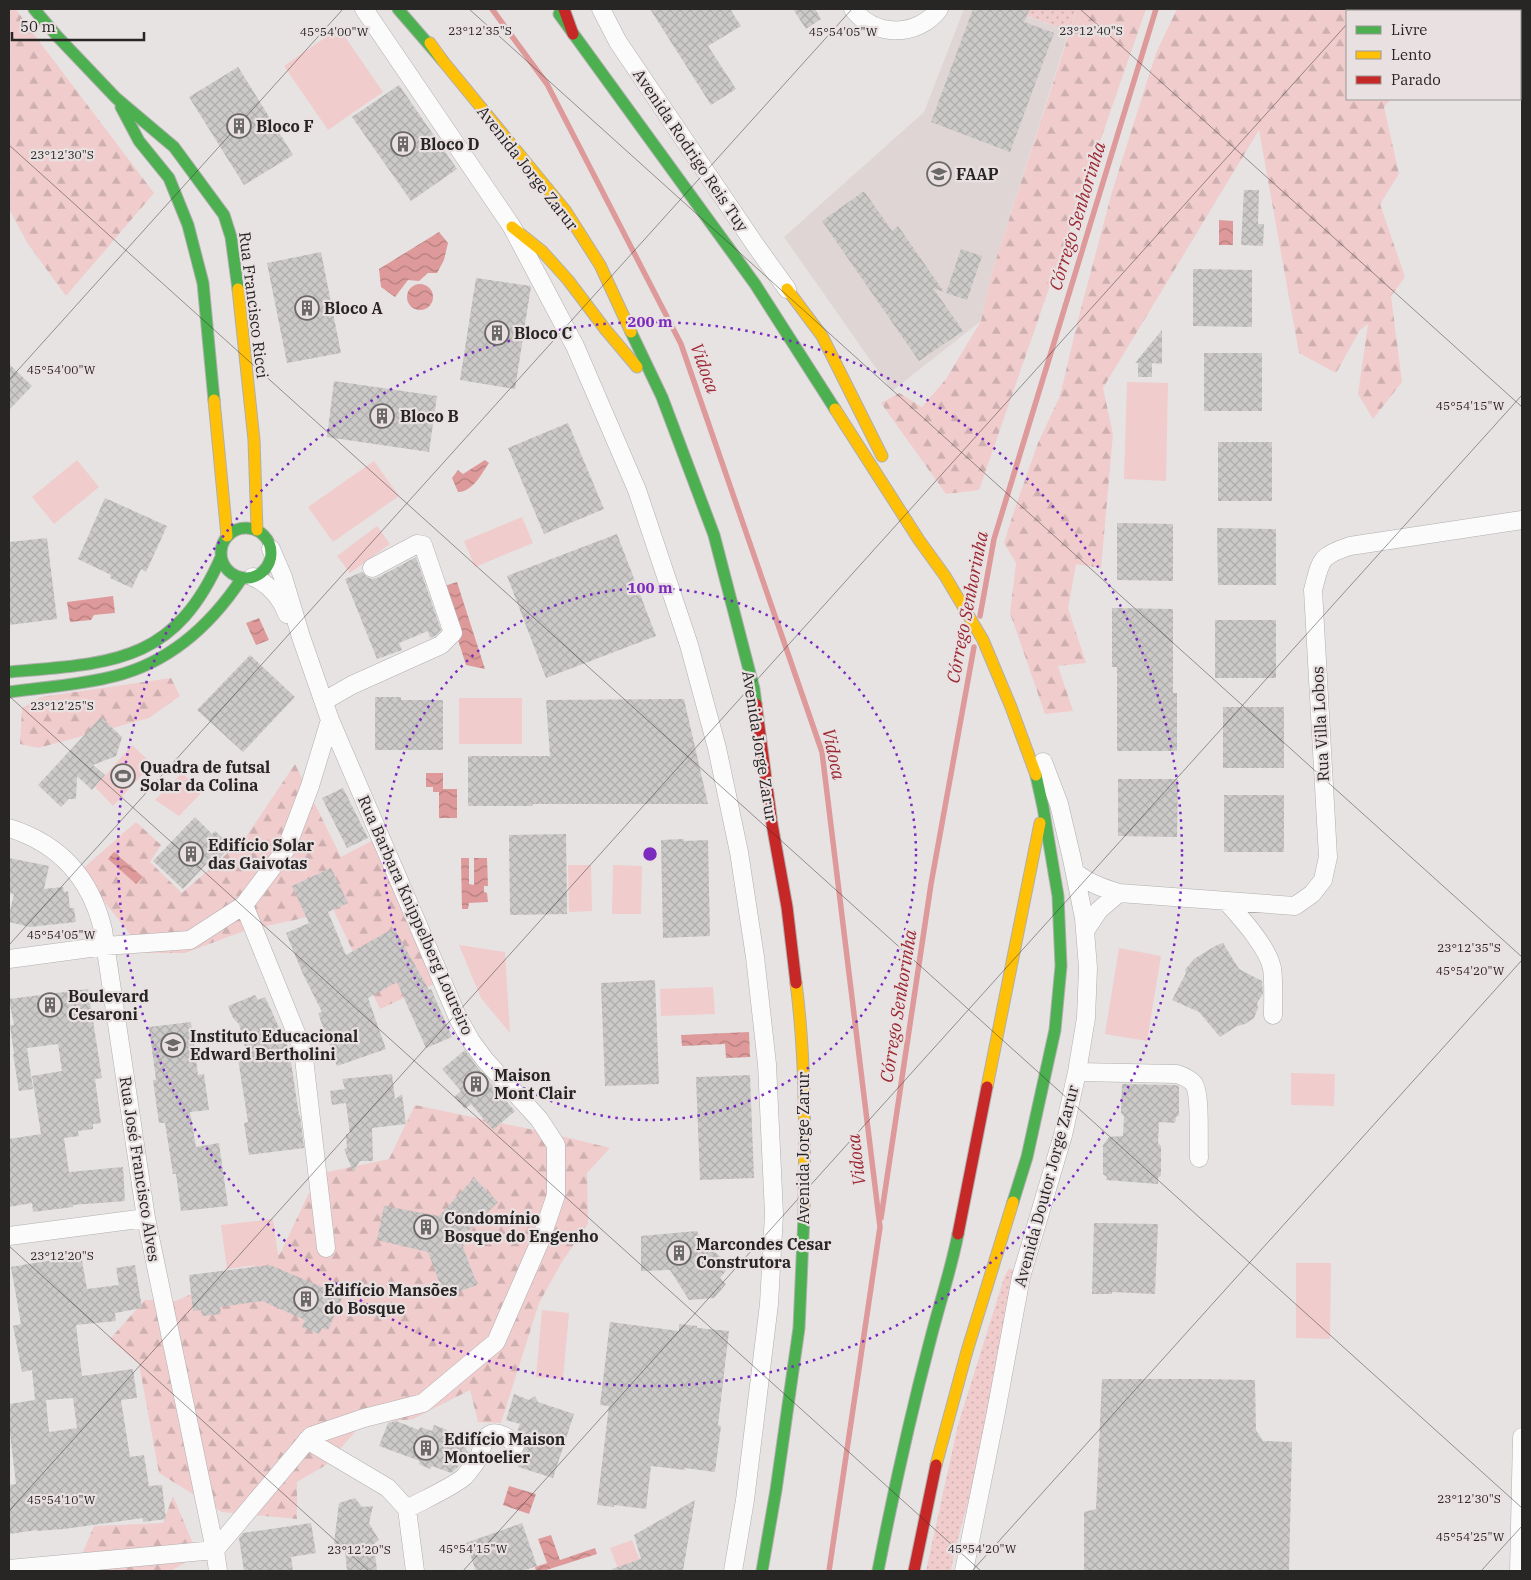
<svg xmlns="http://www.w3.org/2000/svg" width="1531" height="1580" viewBox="0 0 1531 1580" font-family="'IBM Plex Serif',serif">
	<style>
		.built { fill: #dfd5d4 }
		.grass { fill: url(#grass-dots) }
		.forest { fill: url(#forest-firs) }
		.garden { fill: #f0cccc }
		.water { fill: url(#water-waves) }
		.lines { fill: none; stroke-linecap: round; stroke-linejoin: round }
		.stream { stroke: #de9a9a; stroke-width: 5.5 }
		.building { fill: url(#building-cross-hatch); fill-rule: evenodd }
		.street-casing { stroke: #b1aeae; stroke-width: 19 }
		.fast-casing { stroke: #b1aeae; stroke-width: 13 }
		.slow-casing { stroke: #b1aeae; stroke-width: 13 }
		.jam-casing { stroke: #b1aeae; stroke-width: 13 }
		.street { stroke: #fbfbfb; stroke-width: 18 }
		.fast { stroke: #4caf50; stroke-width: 11 }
		.slow { stroke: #ffc107; stroke-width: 11 }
		.jam { stroke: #c62828; stroke-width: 11 }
		.ticks { fill: none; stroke: #282525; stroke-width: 1; stroke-opacity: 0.45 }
		.ring { fill: none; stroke: #7b2cbf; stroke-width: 2.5; stroke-dasharray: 2.5 5 }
		.labels { text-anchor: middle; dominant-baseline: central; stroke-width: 4.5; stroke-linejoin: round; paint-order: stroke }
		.poi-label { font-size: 16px; font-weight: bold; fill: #282525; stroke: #e9e1e1; text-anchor: start }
		.street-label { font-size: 16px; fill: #282525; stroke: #e9e1e1 }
		.water-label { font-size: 18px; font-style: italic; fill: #9a2732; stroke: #e9e1e1 }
		.ticks-label { font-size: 12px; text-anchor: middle; fill: #282525; stroke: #e9e1e1; stroke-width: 4.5; stroke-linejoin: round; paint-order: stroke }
		.centre { fill: #7b2cbf; stroke: #e9e1e1; stroke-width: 2.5 }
		.ring-label { font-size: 15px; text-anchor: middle; font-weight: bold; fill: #7b2cbf; stroke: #e9e1e1; stroke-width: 4.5; stroke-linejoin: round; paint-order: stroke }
	</style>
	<defs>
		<pattern id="grass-dots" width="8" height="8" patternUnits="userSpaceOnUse" patternTransform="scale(1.25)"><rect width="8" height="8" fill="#f0cccc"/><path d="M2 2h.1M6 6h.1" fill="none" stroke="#ceafaf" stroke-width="1.8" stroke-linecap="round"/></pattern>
		<pattern id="forest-firs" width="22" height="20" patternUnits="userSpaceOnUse" patternTransform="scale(1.25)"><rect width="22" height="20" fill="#f0cccc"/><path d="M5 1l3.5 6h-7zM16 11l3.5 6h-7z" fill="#ceafaf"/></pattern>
		<pattern id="water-waves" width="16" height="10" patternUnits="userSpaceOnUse" patternTransform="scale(1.25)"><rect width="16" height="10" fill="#de9a9a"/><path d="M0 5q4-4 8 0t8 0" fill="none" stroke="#b47d7d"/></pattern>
		<pattern id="building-cross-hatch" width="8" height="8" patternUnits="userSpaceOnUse" patternTransform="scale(1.25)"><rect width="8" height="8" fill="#ccc9c9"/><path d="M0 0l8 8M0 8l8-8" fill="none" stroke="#afacac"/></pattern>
	</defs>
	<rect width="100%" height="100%" fill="#e7e3e3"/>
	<path class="built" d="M964,9H1005L1069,31L992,272L981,321L892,391L784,237L924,112Z"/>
	<path class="grass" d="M1030,9H1077L1069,31L1027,16Z
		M1009,1268L1017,1272C1003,1341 990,1410 974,1478C967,1510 956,1540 951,1571H926L958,1425L1004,1278Z"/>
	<path class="forest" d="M9,9H16L26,24L154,193L66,296L28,244L9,209Z
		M1077,9H1146L979,490L946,494L881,403L899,393L922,407L946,379L981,321L992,272Z
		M1177,9H1366L1367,11H1347V99H1390V100L1384,107L1399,174L1380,204L1405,277L1391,296L1402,382L1373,419L1358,394L1368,324L1360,330L1336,373L1299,353L1259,130L1103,388L1113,434L1101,568L1076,564L1068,608L1086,663L1058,666L1073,711L1045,714L1010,613L1016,563L1004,543L1014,511L1038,443L1060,396L1078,320L1112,192L1156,53Z
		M171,678L180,696L149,718L38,748L20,744L22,708L41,697Z
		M295,764L341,857L379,837L434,984L380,1009L333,909L299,919L244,931L185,953H145L80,871L136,822L161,845L150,862L182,893L246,837Z
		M415,1105L553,1134L610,1148L587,1173L588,1224L562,1262L539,1303L501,1423L478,1422L470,1390L413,1419L362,1424L326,1465L297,1482V1519L222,1512L159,1473L139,1364L110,1339L145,1300L176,1301L280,1254L318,1174L389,1159Z
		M173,1496L194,1546L193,1558L171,1571H106L83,1552L94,1526L163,1523Z"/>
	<path class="garden" d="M339,28L383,92L328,130L284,66Z
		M1127,382L1168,383L1166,481L1124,479Z
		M77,460L99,487L54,524L32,497Z
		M374,461L399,496L333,542L308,507Z
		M522,517L533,543L475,567L464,541Z
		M377,526L390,544L350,573L337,556Z
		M459,698H522V744H459Z
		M132,745L152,764L113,806L95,787Z
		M182,773L202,792L179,816L155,800Z
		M568,865H591L592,911L569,912Z
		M613,865L642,866L641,914H612Z
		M459,945L505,952L510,1033L481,998Z
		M1119,948L1161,956L1147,1041L1105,1034Z
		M713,987L715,1014L661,1016L660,989Z
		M1291,1073L1335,1074L1334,1106L1291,1105Z
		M273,1219L279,1262L227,1269L221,1225Z
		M1296,1263H1331L1330,1339L1296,1338Z
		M542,1310L569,1313L563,1379L536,1377Z
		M632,1540L644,1571H619L610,1548Z"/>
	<path class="water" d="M1219,220L1233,221V245H1219Z
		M439,232L448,243L444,260L437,273H428L419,281L408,280L395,297L381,287L379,269Z
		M407 297a13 13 0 1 1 26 0a13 13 0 1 1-26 0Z
		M485,460L489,463C481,474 474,491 458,492L452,478L458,470L463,474Z
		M457,582L485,669L466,665L441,587Z
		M113,596L115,613L94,615L91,620L70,622L67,602Z
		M259,618L269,640L256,645L246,623Z
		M426,773H443V789H457V818H439V792H433V787H426Z
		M114,852L143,877L136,884L108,859Z
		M461,858H469V884L474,885V858H487L488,886H484V892L487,893L488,902L469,903L468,909H462Z
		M749,1032L750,1057L726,1058L725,1044L682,1046L681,1035Z
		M509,1486L536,1494L529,1514L503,1505Z
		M551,1535L560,1560L595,1548L597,1554L543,1571H536L535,1567L547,1563L538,1539Z"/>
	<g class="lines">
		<path class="stream" d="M492,9L547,84L681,344L822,752L880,1227L829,1571
			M980,616L994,539L1156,9
			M881,1218L931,884L974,647"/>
	</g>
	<path class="building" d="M650,9H730L741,26L708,46L736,89L711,105Z
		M793,9H815L821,19L806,29Z
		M973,9H1030L1024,22L1054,33L1010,152L931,122Z
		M238,67L293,155L244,185L189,97Z
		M399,85L457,169L411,201L352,117Z
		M1244,190H1259L1258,224H1264L1263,246L1241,245Z
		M864,191L892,231L898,226L944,292L933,288L963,331L919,361L822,221Z
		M961,249L982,256L967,300L946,293Z
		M321,252L341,353L287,363L267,263Z
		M1193,269L1252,270V327L1193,326Z
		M476,278L531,286L515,389L460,380Z
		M1162,330V364L1152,363V377H1138V363H1135Z
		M1204,353H1262V411H1204Z
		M9,364L32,386L9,410Z
		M334,381L437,396L429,452L327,437Z
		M568,423L604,509L544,534L508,448Z
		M1218,442H1272V501H1218Z
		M105,498L167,526L146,572L141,569L132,588L110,578L111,575L78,559Z
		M1117,523L1173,524V581L1117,580Z
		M1217,528L1276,529V585H1218Z
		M617,534L656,636L546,678L507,576Z
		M47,538L57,619L9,625V542Z
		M416,557L441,630L435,636L430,638L428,631L399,643L402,650L377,659L345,579L362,572L367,577L372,579L377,578Z
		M1112,608L1173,609V693H1177V751H1117V667H1112Z
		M1215,620H1276V678H1215Z
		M250,655L295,697L243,752L197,710Z
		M375,697H401V700H443V750H375Z
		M684,699L708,804H533V806H468V756H550L546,700Z
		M1223,707H1284V768H1223Z
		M101,717L122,737L116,756L93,765L105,775L92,790L77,776L76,799H69L61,807L38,785Z
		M1118,779H1178L1177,837L1118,836Z
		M343,788L368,838L347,848L322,798Z
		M1224,795H1284V852H1224Z
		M195,817L212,834L215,831L227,842V850L216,862L212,858L183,889L153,861Z
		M566,834L567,914L510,915L509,835Z
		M684,839V841L708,840L710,936L663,938L661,840Z
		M9,858L49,866L44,889L63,887L64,892L68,891L70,908H74L76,922L30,927L9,922V915L14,894L9,893Z
		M331,868L348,903L328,912L346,955L394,928L429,990L431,989L452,1037L426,1048L397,982L368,998L386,1049L337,1066L318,1013L322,1012L302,972L286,933L309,923L292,886Z
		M1223,943L1239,969L1262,981L1263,994L1257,1003L1258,1008L1254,1018L1245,1024L1237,1026L1220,1037L1199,1012L1172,1000L1186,973L1185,970L1194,959L1217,945Z
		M655,980L659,1084L605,1086L601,983Z
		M88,989L102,1078L95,1079L101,1123L93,1124V1129L78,1131L79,1136L64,1138L69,1172L123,1167L125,1201L73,1205V1207L33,1212L32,1203L9,1207V1139L41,1134L32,1076L62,1071L58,1044L27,1048L33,1089L19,1091L13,1054H14L10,1025H14L9,999Z
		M255,995L258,1000L265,997L289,1049L299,1115H300L304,1148L249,1155L244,1123L248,1122L238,1059L248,1058L239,1024L233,1018L228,1006Z
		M191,1022L198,1075L204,1074L209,1110L190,1112L196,1147L219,1143L228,1206L181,1211L176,1174H173L165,1123H159L153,1080H156L149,1027Z
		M465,1050L477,1067L515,1111L493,1130L471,1104L465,1109L454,1097L461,1091L442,1069Z
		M392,1074L395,1099L402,1094L406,1124L372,1128L373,1161H360L353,1172L344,1149L347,1148L346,1134H350L346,1103L332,1105L330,1091L345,1089L342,1079Z
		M750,1075L754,1178L700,1180L696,1077Z
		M1122,1084L1175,1085L1179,1086V1115L1176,1117L1175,1123L1159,1122L1158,1143L1161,1146V1175L1158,1178V1184L1106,1180L1107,1177L1103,1174V1145L1109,1137L1123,1136L1124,1116L1121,1113Z
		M474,1178L498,1202L460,1239L477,1285L445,1297L428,1252L377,1240L384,1206L439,1216Z
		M1094,1223L1158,1224L1155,1294L1112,1292V1294H1092Z
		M697,1231L701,1241L731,1265L720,1278L726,1284L714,1298L689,1300L670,1270L641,1271V1236Z
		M81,1255L87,1289L119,1285L116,1268L135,1265L142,1308L115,1313L116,1321L76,1325L82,1376L133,1369L137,1398L121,1400L130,1457L144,1455L149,1486L162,1485L166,1519L143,1522V1518L64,1529L37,1531V1530L9,1534V1485L16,1484L9,1425V1404L35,1400L32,1370L22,1372L13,1326L21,1324L11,1267ZM73,1398L77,1428L49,1432L46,1400Z
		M270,1265L343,1296L328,1330L322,1328L319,1334L302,1327L305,1320L262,1301L220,1307L221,1314L202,1316L201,1310L193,1311L189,1275Z
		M610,1322L679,1331V1324L697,1326V1328L729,1331L718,1425L721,1426L715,1472L685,1468V1470L651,1466L646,1509L614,1505V1507L597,1505L609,1406L600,1405Z
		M1102,1379H1197L1255,1380L1256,1430L1263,1441L1292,1442L1289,1571H1084V1512L1096,1509Z
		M514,1394L529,1400L535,1396L538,1402L574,1414L553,1478L518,1467L527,1439L522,1437L517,1432L520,1424L506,1420Z
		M396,1421L419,1430L420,1427L432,1431L434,1425L447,1430L446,1433L463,1440L467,1451L469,1452L457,1468L451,1473L432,1466L430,1469L419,1464L420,1461L379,1446L388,1423Z
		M355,1498L362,1507L373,1506L369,1523L379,1540L374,1544L377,1571H347L345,1549L334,1543L339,1503Z
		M695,1500L683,1571H613L612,1569L641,1559L634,1535Z
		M311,1523L316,1553L291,1557L293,1571H244L239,1538L243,1533Z
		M522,1523L537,1566L522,1571H476L466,1543Z"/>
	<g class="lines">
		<g class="street-casing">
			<path id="street" d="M364,9L512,227L575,346L637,490L689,645L717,748L739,852L755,957L767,1064L774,1214L769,1304L745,1500L733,1571
				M601,9L618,42L756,246L787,289
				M853,9C875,38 918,37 939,9
				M253,577C269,584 281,598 287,614
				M324,701L352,685L441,645L453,633L423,545L417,544L372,568
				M9,828C60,844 91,879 103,930L146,1218L215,1550L218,1571
				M1075,872C1088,883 1103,888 1119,893L1295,906L1312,894L1323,880L1328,857L1313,590C1321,560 1319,556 1350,546L1522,520
				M1226,901C1241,918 1267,946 1272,968C1274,981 1273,1001 1273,1015
				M244,905L303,1050L326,1248
				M1085,931L1099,910L1119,893
				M9,959L105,946L190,940L244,905L286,849L310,786L330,720
				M1077,1072L1177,1074C1183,1076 1190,1079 1194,1084C1201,1095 1198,1142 1199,1158
				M9,1236L146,1218
				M307,1440L388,1488L407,1509L415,1571
				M407,1509C421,1501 455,1486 465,1476C470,1470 475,1464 479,1457C482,1451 482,1440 488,1436C496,1429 511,1438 515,1446
				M215,1550L311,1436L364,1418L423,1403L496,1342L541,1239L556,1195V1145L539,1119L485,1060L471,1041L458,1018L330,720L301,637L283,577L271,549
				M9,1569L215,1550
				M964,1571L996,1412L1021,1277L1063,1135L1077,1072L1086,1018L1088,968L1084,918L1072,859L1059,804L1043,762
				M1519,1571L1522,1437"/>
		</g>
		<g class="fast-casing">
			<path id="fast" d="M34,9L57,36L116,98L174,147L224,215L231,237L238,289
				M398,9L443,61
				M559,14L755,284L835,409
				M121,107L139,141L169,178L188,225L203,283L214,400
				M631,332L662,397L714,535L754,689L756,704
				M221 553a25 25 0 1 1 50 0a25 25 0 1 1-50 0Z
				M9,672C112,663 174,664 221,557
				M9,692C44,687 81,685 115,676C170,662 211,625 242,578
				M1013,1202L1027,1157L1055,1030L1061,966L1058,896L1043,807L1036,775
				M762,1571L776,1490L799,1328L804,1215
				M878,1571C893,1494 910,1417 930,1341C939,1305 951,1270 958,1234"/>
		</g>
		<g class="slow-casing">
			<path id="slow" d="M430,43L443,61L565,210L600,265L631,332
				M512,227L542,251L568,280L605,329L637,367
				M238,289L254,440L257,530
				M787,289L822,336L882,456
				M214,400L227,536
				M835,409L919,540L945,576L983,640L1011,707L1036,775
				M796,983C806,1060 805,1138 804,1215
				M987,1087L1040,823
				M936,1465L967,1351L1013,1202"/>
		</g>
		<g class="jam-casing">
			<path id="jam" d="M564,9L573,34
				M756,704L772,824L787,907L796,983
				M958,1234L987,1087
				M914,1571L936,1465"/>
		</g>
		<use href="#street" class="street"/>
		<use href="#fast" class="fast"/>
		<use href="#slow" class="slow"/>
		<use href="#jam" class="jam"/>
	</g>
	<path class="ticks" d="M469,9L1522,957M1080,9L1522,407M1359,11L1361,9M9,145L1522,1508M9,380L343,9M9,696L981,1571M9,945L852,9M9,1246L369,1571M9,1511L1347,24M463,1571L1522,395M972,1571L1522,960M1481,1571L1522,1526"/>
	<g class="ring">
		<circle cx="650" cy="854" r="266"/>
		<circle cx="650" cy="854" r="532"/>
	</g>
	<defs>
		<g id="building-ring" transform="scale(1.25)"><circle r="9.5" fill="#e9e1e1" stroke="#6b6868" stroke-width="1.5"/><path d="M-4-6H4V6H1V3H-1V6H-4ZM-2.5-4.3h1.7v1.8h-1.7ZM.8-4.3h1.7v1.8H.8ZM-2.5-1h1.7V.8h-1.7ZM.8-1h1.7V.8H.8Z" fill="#6b6868"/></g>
		<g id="university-ring" transform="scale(1.25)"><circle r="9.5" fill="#e9e1e1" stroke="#6b6868" stroke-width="1.5"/><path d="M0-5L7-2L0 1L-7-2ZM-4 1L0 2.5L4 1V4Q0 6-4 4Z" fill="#6b6868"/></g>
		<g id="stadium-ring" transform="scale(1.25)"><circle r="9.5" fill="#e9e1e1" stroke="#6b6868" stroke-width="1.5"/><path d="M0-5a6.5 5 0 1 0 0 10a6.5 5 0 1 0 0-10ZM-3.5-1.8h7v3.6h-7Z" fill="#6b6868"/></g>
		<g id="school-ring" transform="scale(1.25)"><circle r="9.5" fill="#e9e1e1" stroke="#6b6868" stroke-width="1.5"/><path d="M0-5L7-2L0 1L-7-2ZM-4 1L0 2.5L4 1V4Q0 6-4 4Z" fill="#6b6868"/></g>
	</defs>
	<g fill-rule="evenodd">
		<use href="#building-ring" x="239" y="126"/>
		<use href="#building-ring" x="403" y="144"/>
		<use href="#university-ring" x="939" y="174"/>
		<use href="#building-ring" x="307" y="308"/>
		<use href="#building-ring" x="497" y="333"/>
		<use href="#building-ring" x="382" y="416"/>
		<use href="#stadium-ring" x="123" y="776"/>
		<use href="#building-ring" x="191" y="854"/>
		<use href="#building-ring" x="50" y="1005"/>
		<use href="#school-ring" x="173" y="1045"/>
		<use href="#building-ring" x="476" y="1084"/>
		<use href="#building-ring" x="426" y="1227"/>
		<use href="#building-ring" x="679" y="1253"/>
		<use href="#building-ring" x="306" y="1299"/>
		<use href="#building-ring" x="426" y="1448"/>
	</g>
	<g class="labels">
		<g class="poi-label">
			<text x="256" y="126">Bloco F</text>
			<text x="420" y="144">Bloco D</text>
			<text x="956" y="174">FAAP</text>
			<text x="324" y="308">Bloco A</text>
			<text x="514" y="333">Bloco C</text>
			<text x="400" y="416">Bloco B</text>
			<text x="140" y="767">Quadra de futsal<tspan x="140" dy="18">Solar da Colina</tspan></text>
			<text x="208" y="845">Edifício Solar<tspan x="208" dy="18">das Gaivotas</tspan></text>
			<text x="68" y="996">Boulevard<tspan x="68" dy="18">Cesaroni</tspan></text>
			<text x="190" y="1036">Instituto Educacional<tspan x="190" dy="18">Edward Bertholini</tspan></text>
			<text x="494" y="1075">Maison<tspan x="494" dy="18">Mont Clair</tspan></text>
			<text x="444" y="1218">Condomínio<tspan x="444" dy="18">Bosque do Engenho</tspan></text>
			<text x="696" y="1244">Marcondes Cesar<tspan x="696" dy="18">Construtora</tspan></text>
			<text x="324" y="1290">Edifício Mansões<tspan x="324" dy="18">do Bosque</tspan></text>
			<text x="444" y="1439">Edifício Maison<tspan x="444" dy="18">Montoelier</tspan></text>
		</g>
		<g class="street-label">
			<text transform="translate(691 150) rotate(56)">Avenida Rodrigo Reis Tuy</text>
			<text transform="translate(528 168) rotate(52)">Avenida Jorge Zarur</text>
			<text transform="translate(254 305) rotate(83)">Rua Francisco Ricci</text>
			<text transform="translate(1320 724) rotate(-93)">Rua Villa Lobos</text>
			<text transform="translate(760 746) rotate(81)">Avenida Jorge Zarur</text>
			<text transform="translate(416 915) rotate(66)">Rua Barbara Knippelberg Loureiro</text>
			<text transform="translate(803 1148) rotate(-90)">Avenida Jorge Zarur</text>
			<text transform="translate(140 1169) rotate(81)">Rua José Francisco Alves</text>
			<text transform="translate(1046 1186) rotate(-75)">Avenida Doutor Jorge Zarur</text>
		</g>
		<g class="water-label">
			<text transform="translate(1077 216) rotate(-73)">Córrego Senhorinha</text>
			<text transform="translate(705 368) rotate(70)">Vidoca</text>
			<text transform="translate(967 607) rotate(-79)">Córrego Senhorinha</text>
			<text transform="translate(834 754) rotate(78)">Vidoca</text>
			<text transform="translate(898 1006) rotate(-81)">Córrego Senhorinha</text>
			<text transform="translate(856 1160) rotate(-97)">Vidoca</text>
		</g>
	</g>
	<g class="ticks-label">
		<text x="480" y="35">23°12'35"S</text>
		<text x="1091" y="35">23°12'40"S</text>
		<text x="334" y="36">45°54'00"W</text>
		<text x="843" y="36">45°54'05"W</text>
		<text x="62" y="159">23°12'30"S</text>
		<text x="61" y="374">45°54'00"W</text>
		<text x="1470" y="410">45°54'15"W</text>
		<text x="62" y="710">23°12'25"S</text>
		<text x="61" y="939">45°54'05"W</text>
		<text x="1469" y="952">23°12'35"S</text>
		<text x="1470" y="975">45°54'20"W</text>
		<text x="62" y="1260">23°12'20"S</text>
		<text x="1469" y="1503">23°12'30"S</text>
		<text x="61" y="1504">45°54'10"W</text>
		<text x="1470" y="1541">45°54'25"W</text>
		<text x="473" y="1553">45°54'15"W</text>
		<text x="982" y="1553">45°54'20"W</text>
		<text x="359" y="1554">23°12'20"S</text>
	</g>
	<circle cx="650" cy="854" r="8" class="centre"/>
	<g class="ring-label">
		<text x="650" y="327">200 m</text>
		<text x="650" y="593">100 m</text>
	</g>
	<rect width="1531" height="1580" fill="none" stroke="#282525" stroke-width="20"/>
	<rect x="1346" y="10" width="175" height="90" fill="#e9e1e1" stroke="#9c9696"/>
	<rect x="1356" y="26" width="25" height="8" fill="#4caf50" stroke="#9c9696"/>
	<text x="1391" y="35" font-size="15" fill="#282525">Livre</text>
	<rect x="1356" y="51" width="25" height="8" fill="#ffc107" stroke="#9c9696"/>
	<text x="1391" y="60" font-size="15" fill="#282525">Lento</text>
	<rect x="1356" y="76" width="25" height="8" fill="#c62828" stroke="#9c9696"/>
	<text x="1391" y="85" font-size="15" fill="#282525">Parado</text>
	<path d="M12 32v8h132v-8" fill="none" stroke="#282525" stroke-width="2.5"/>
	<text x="20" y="32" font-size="15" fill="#282525" stroke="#e9e1e1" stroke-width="4" paint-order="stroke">50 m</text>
</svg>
